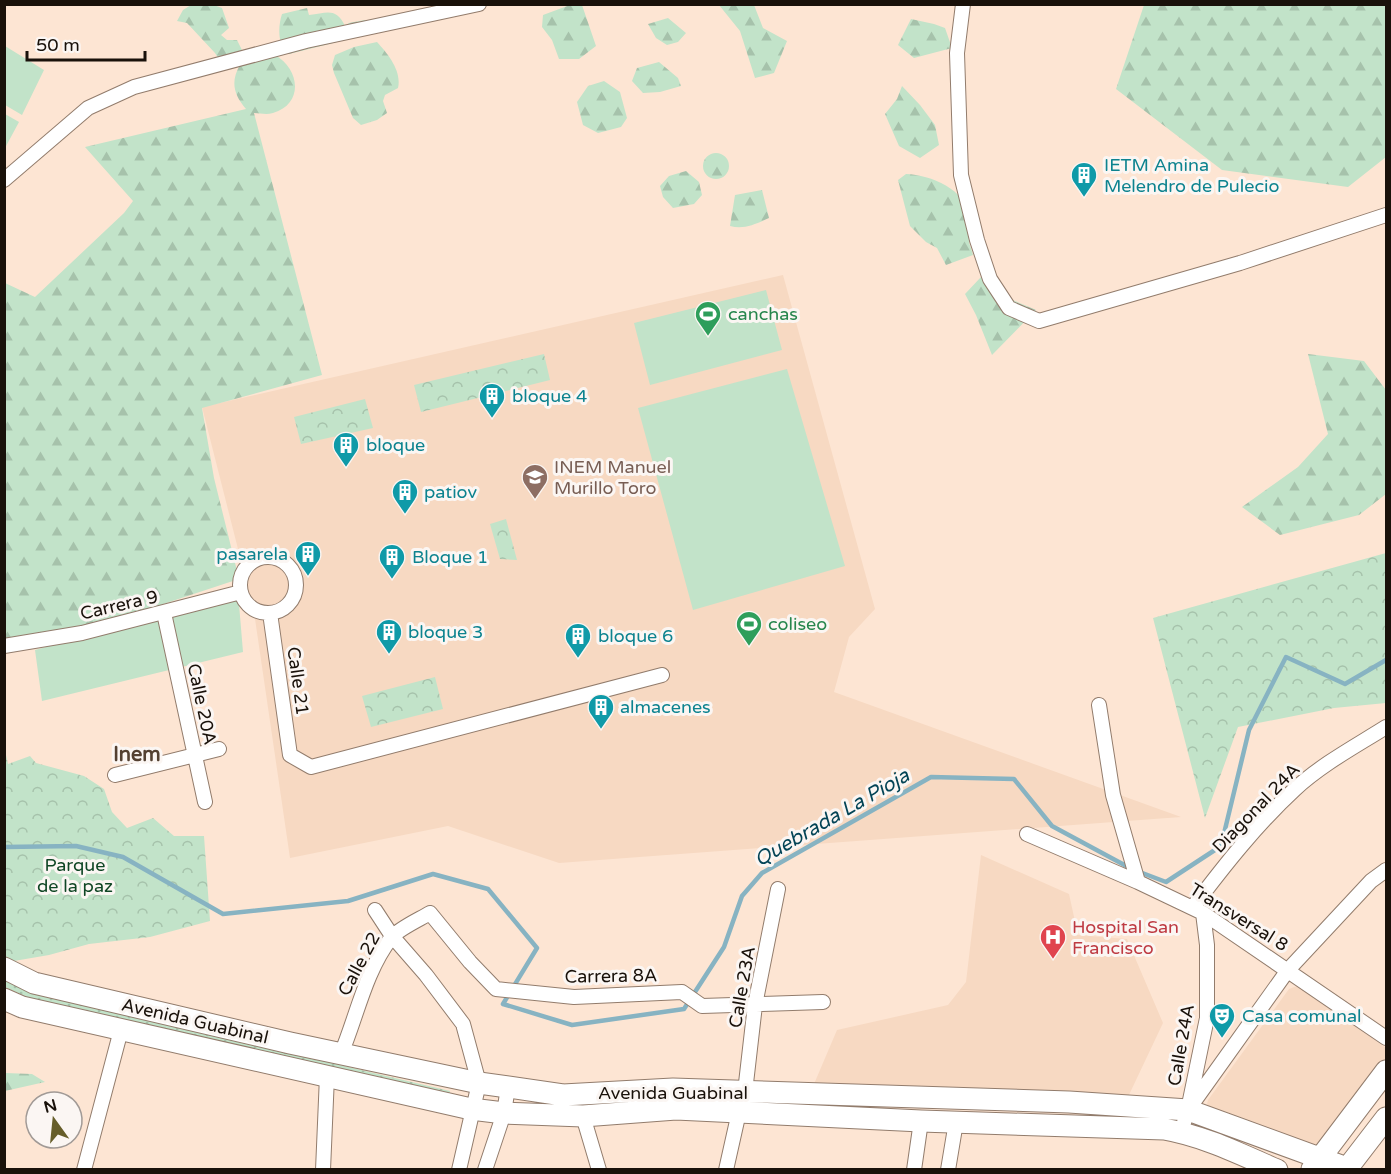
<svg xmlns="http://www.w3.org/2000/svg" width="1391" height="1174" viewBox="0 0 1391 1174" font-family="'Varela Round',sans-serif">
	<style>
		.built { fill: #f7d9c2 }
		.grass { fill: #c2e3c9 }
		.forest { fill: url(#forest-firs) }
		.park { fill: url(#park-crowns) }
		.garden { fill: url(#garden-dots) }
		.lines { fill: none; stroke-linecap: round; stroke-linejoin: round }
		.stream { stroke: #87b3c2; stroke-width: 4.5 }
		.minor-casing { stroke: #927c6c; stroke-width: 16 }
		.primary-casing { stroke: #927c6c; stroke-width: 23 }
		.minor { stroke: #fff; stroke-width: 14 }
		.primary { stroke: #fff; stroke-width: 21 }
		.labels { text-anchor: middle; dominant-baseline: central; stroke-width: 6; stroke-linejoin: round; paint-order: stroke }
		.culture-label { font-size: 18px; fill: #0d838f; stroke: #fbf6f3; text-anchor: start }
		.leisure-label { font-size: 18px; fill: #27864d; stroke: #fbf6f3; text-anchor: start }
		.education-label { font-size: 18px; fill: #785e54; stroke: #fbf6f3; text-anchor: start }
		.street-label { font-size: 18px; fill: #19110a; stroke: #fbf6f3 }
		.park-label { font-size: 18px; fill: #0f4624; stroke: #fbf6f3 }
		.health-label { font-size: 18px; fill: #be3a42; stroke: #fbf6f3; text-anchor: start }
		.neighbourhood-label { font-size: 20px; font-weight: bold; fill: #534031; stroke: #fbf6f3 }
		.water-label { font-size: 20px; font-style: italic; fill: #044456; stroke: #fbf6f3 }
	</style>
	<defs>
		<pattern id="forest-firs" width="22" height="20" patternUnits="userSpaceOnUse" patternTransform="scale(1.5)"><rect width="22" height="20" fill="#c2e3c9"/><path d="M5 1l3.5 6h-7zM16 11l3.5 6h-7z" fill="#a6c2ab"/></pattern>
		<pattern id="park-crowns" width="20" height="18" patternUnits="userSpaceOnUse" patternTransform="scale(1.5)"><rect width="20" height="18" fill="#c2e3c9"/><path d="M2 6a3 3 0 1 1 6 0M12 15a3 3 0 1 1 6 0" fill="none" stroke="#a6c2ab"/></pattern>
		<pattern id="garden-dots" width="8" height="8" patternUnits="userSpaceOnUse" patternTransform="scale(1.5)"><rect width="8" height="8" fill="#c2e3c9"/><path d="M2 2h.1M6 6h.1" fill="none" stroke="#a6c2ab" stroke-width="1.8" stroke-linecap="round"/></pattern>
	</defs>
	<rect width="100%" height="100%" fill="#fde5d3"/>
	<path class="built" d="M783,275L875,609L849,637L834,692L1181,817L559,863L448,826L290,858L254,612L202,407Z
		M981,855L1069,894L1078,935L1127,939L1163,1023L1128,1097L814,1084L837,1030L948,1005L966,982Z
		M1297,986L1386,1048V1065L1317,1149L1210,1110L1207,1104L1208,1100L1289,989Z"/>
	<path class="grass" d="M5,46L44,70L22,115L5,105Z
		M5,114L19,122L5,148Z
		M766,290L782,350L650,385L634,323Z
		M787,369L845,566L693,610L638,408Z
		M238,592L243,652L42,701L35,650Z"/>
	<path class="forest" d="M191,5L211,4L222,8L229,28L221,35L227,40H237L244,54L222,64L215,53L187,23L177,21L183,10Z
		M570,5H582L596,46L579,59H559L552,40L542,27L543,15Z
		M719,5H754L763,28L787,41L774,73L755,78L740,31Z
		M1144,5H1386V157L1348,187L1222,170L1116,89Z
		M307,8L309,15C327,13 336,7 345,26L349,23L365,20L381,31L289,54C277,46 278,26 282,14Z
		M668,18L686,33L678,42L667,45L656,38L648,24Z
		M911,19L934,24L945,28L952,48L914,58L898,45Z
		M377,42C388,54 402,71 398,88L385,95L383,101L387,113L377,120L361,125L353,118L334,73L332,65L335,55L354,47Z
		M275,55C300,69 304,104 273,113C266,115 260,113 254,113L322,375L202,408L214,478L239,579L118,619L5,642V283L35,297L124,213L133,201L85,147L246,109C234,95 230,82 240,65Z
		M659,62L678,78L681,86L660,92L643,93L632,81L637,68Z
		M604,81L620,92L627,118L621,127L598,133L583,125L577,102L588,86Z
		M902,86L920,105L935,125L939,145L920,158L899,146L885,114L897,99Z
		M703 166a13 13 0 1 1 26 0a13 13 0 1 1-26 0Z
		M686,171L699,182L702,195L694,204L673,208L663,197L660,186L669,176Z
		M906,174C931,175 966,189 970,218C972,226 968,234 969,242C970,246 972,251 973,255L946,265L937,248L926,242L910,226L898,180Z
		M762,190L769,218C756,224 744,230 730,226L735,195Z
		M981,277L1003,296L1036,310L992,355L976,315L965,294Z
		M1308,354L1364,361L1386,390V494L1359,515L1280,535L1242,507L1298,467L1328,434Z
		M5,1073L32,1074L45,1082L5,1091Z"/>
	<path class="park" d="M544,354L550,380L421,412L414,385Z
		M365,399L373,428L301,444L294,417Z
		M506,519L517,560L500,559L490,524Z
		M1386,553V703L1334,708L1238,727L1205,818L1153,618Z
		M435,677L443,709L371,727L362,696Z
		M4,746L8,764L30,756L36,763L84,776L104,789L112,812L127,828L153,818L174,836H204L210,921L150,937L89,944L49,955L14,961L5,956Z"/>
	<path class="garden" d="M5,980L30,992L450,1091L449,1095L27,997L5,987Z"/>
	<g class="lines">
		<path class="stream" d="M4,847L76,846L123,857L223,914L348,901L433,874L488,889L537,948L503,1004L572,1025L684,1009L724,947L742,896L762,873L931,777L1014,779L1052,826L1130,868
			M1137,871L1166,882L1221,846L1249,730L1286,657L1345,684L1386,660"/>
		<g class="minor-casing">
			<path id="minor" d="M963,4L957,53L961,175L977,240L990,279L1009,308L1039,321L1240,263L1386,215
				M4,180L88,108L134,87L306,41L479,4
				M240 585a28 28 0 1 1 56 0a28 28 0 1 1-56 0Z
				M164,613L205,802
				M270,613L290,755L311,767L662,675
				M4,646L82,633L241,592
				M1099,705L1113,795L1138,882
				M115,775L219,749
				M1027,834L1138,882L1203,913L1386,1038
				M1193,907C1224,866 1257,824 1295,789C1322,764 1356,746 1386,727
				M375,910L392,936L426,975L463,1024L479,1083L459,1170
				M341,1054C357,1016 365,972 391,938C398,929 420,919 430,913L470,962L496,989L574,997L682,992L702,1006L823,1002
				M745,1092L755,1005L778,889
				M1189,1105L1207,1018V945L1203,913
				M583,1116L599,1170
				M1181,1132L1188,1110L1288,970L1371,881L1386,870
				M84,1170L121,1030
				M323,1170L327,1076
				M485,1170L504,1113L508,1087
				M726,1170L739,1112
				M914,1170L921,1121
				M948,1170L956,1122"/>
		</g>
		<g class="primary-casing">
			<path id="primary" d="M4,968L34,983L290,1043L479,1083L508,1087L563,1095L673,1089L1069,1102L1188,1110L1347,1168
				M4,999L22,1007L471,1109L504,1113L583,1116L676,1109L921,1121L1164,1129C1204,1136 1240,1154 1277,1170
				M1312,1169L1386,1071
				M1346,1170L1386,1118"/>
		</g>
		<use href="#minor" class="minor"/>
		<use href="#primary" class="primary"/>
	</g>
	<defs>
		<g id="building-pin" transform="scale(1.35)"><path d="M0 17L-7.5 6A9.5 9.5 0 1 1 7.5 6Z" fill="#0f9aa8" stroke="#fbf6f3"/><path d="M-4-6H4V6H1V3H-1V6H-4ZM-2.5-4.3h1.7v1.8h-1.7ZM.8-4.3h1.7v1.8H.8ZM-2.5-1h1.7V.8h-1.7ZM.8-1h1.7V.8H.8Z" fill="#fff"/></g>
		<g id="stadium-pin" transform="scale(1.35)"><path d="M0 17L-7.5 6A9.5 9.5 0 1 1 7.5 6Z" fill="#2e9e5b" stroke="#fbf6f3"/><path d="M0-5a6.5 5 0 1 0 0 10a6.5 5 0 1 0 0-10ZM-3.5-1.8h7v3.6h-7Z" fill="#fff"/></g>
		<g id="school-pin" transform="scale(1.35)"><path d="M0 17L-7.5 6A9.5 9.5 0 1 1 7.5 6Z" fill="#8d6e63" stroke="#fbf6f3"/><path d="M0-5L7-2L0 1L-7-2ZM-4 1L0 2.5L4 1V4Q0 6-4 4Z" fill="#fff"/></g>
		<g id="hospital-pin" transform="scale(1.35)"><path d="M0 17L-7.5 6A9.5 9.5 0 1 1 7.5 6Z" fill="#e0444e" stroke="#fbf6f3"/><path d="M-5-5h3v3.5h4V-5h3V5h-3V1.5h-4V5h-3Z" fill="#fff"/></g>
		<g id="theatre-pin" transform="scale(1.35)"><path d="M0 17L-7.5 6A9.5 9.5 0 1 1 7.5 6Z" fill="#0f9aa8" stroke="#fbf6f3"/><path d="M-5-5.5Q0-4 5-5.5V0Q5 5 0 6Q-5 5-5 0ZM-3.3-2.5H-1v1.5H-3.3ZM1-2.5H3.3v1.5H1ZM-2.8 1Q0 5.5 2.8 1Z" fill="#fff"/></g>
	</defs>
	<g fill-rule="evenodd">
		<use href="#building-pin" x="1084" y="175"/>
		<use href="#stadium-pin" x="708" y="314"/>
		<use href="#building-pin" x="492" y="396"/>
		<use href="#building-pin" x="346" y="445"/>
		<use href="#school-pin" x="535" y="477"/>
		<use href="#building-pin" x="405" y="492"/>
		<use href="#building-pin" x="308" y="554"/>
		<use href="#building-pin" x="392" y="557"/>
		<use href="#stadium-pin" x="749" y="624"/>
		<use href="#building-pin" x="389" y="632"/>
		<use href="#building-pin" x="578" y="636"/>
		<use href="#building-pin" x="601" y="707"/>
		<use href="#hospital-pin" x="1053" y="937"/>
		<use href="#theatre-pin" x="1222" y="1016"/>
	</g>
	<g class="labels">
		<g class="culture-label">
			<text x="1104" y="165">IETM Amina<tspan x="1104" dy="21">Melendro de Pulecio</tspan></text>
			<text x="512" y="396">bloque 4</text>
			<text x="366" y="445">bloque</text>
			<text x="424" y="492">patiov</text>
			<text x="288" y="554" text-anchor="end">pasarela</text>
			<text x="412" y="557">Bloque 1</text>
			<text x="408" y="632">bloque 3</text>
			<text x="598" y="636">bloque 6</text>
			<text x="620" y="707">almacenes</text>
			<text x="1242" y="1016">Casa comunal</text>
		</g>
		<g class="leisure-label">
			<text x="728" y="314">canchas</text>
			<text x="768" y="624">coliseo</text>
		</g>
		<g class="education-label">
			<text x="554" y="467">INEM Manuel<tspan x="554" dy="21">Murillo Toro</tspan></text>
		</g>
		<g class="street-label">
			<text transform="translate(119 605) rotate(-13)">Carrera 9</text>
			<text transform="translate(298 681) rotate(82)">Calle 21</text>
			<text transform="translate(202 704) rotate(78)">Calle 20A</text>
			<text transform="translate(1256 808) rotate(-46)">Diagonal 24A</text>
			<text transform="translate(1239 917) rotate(32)">Transversal 8</text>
			<text transform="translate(359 964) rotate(-62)">Calle 22</text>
			<text transform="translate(611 976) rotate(-1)">Carrera 8A</text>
			<text transform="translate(742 987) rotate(-80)">Calle 23A</text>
			<text transform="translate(195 1021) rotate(13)">Avenida Guabinal</text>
			<text transform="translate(1181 1045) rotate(-80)">Calle 24A</text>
			<text x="673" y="1093">Avenida Guabinal</text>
		</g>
		<g class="park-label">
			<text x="75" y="865">Parque<tspan x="75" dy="21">de la paz</tspan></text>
		</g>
		<g class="health-label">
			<text x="1072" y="927">Hospital San<tspan x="1072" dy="21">Francisco</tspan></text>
		</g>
		<g class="neighbourhood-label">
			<text x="137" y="755">Inem</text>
		</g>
		<g class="water-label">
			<text transform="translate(832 818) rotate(-30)">Quebrada La Pioja</text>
		</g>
	</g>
	<rect width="1391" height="1174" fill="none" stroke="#19110a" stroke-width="12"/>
	<g transform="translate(54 1120) rotate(345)"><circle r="28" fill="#fbf6f3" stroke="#a19a96" stroke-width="1.5"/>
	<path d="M0-4.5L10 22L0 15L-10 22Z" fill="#665d29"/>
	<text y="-9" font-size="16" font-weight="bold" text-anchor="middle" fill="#19110a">N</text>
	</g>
	<path d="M27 51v9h118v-9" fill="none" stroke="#19110a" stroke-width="3"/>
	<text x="36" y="51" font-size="18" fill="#19110a" stroke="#fbf6f3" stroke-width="4.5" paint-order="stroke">50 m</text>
</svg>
